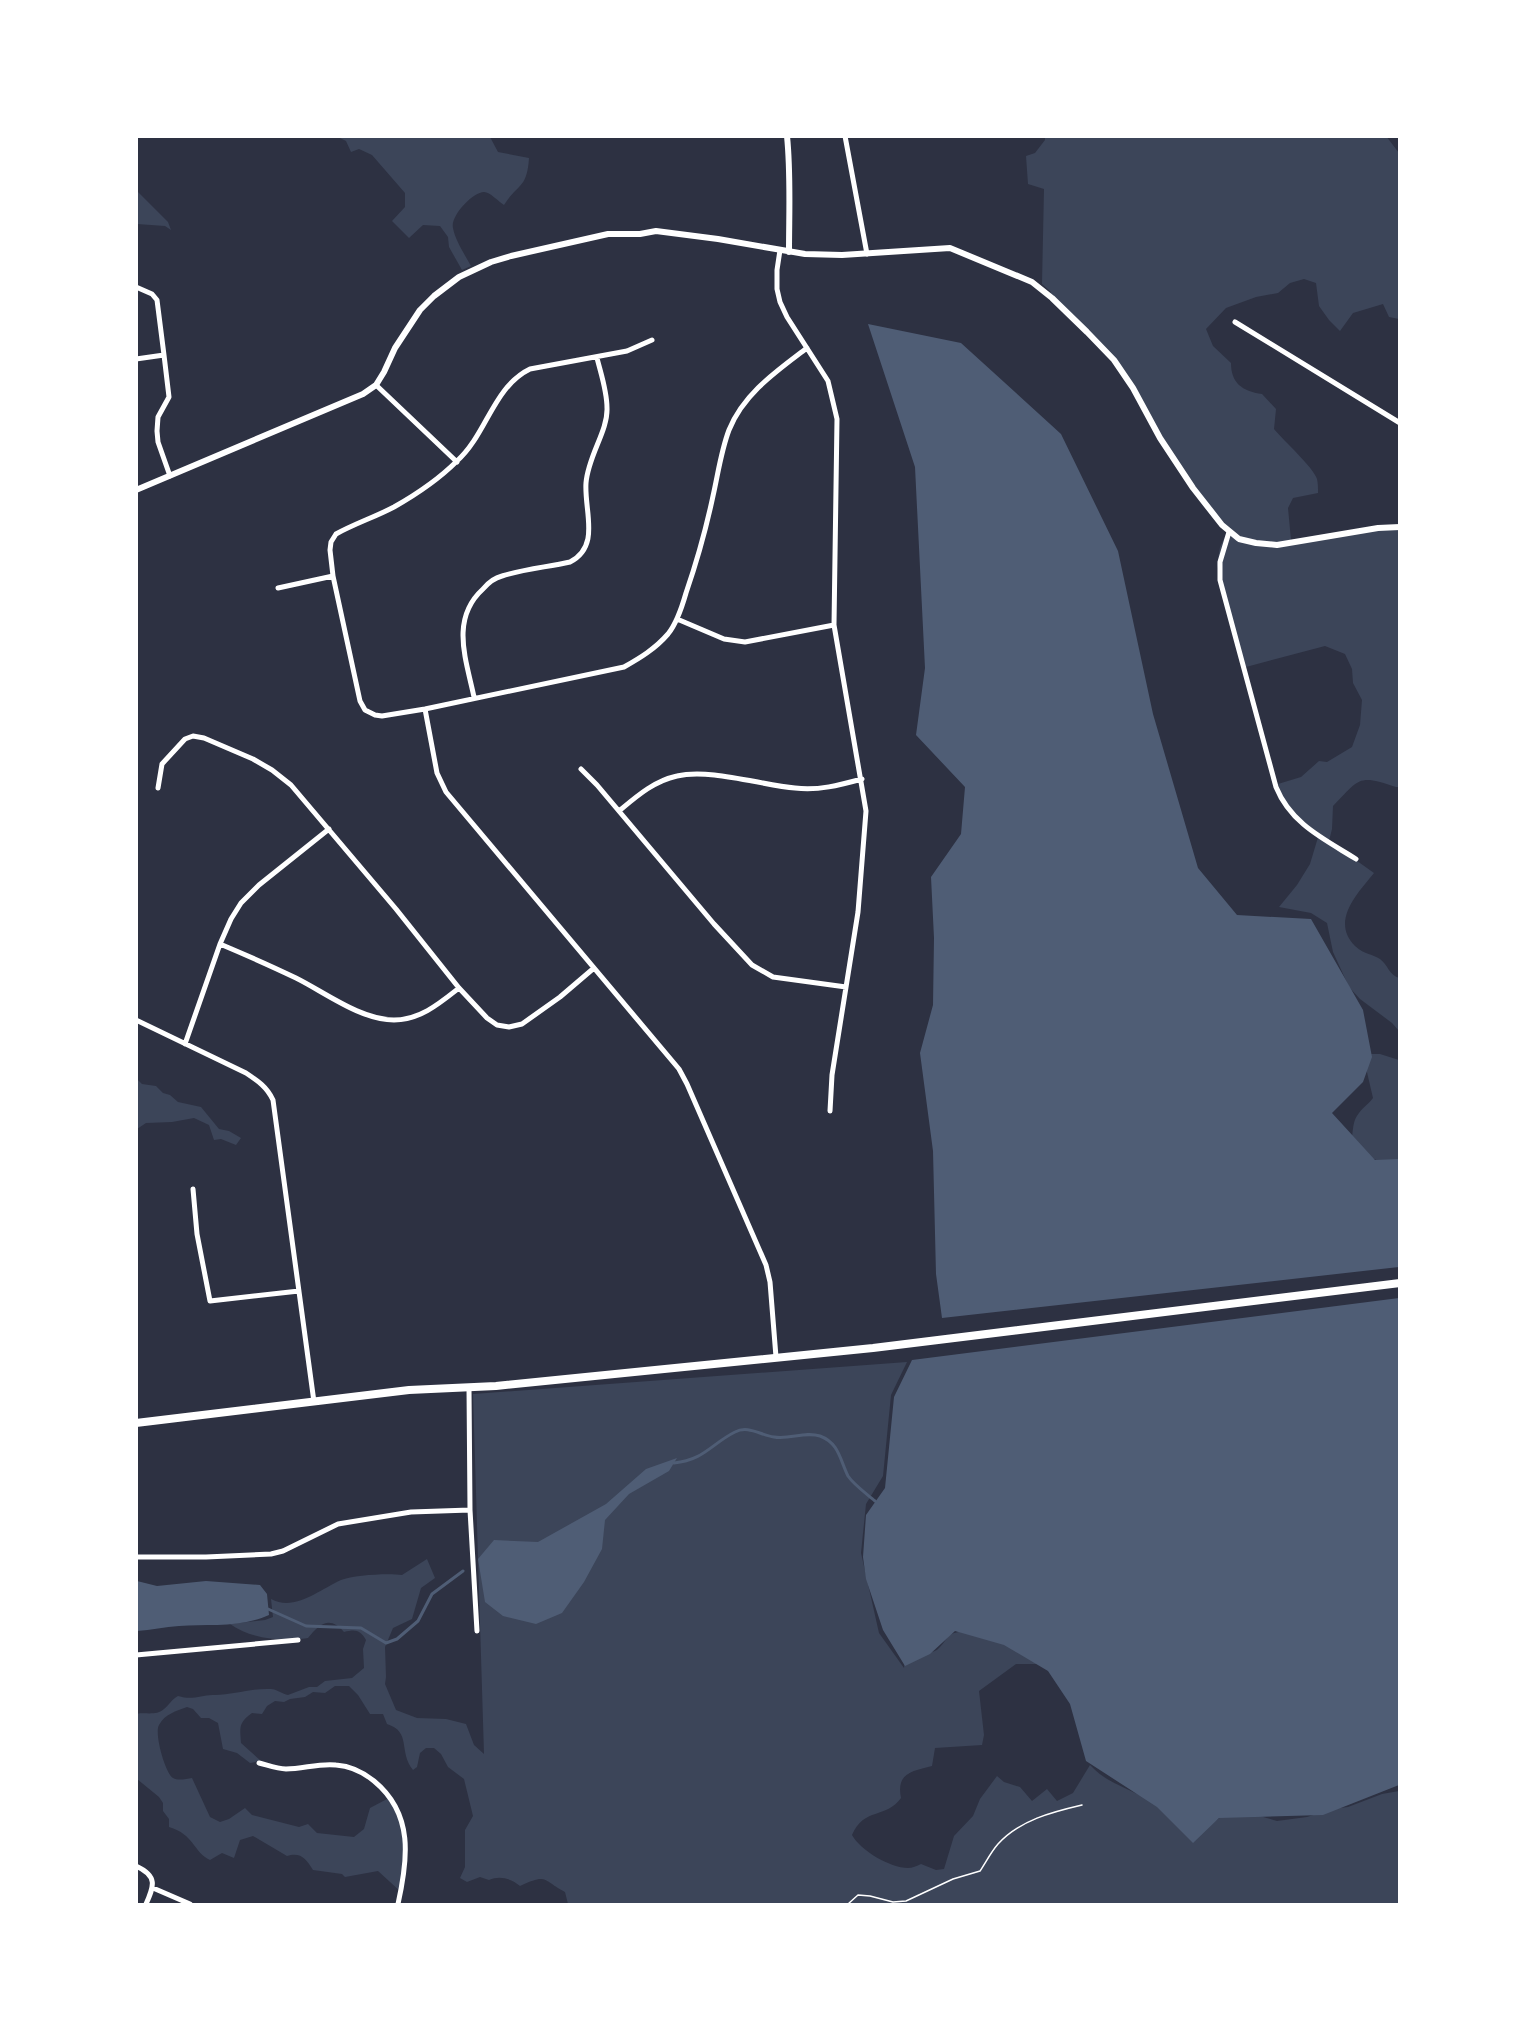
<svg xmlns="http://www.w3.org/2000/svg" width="1536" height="2041" viewBox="0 0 1536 2041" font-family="'Roboto Condensed',sans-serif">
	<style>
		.green { fill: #3c4559 }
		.water { fill: #4f5d75 }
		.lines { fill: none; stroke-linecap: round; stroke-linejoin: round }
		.stream { stroke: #4f5d75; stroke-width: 3 }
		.path { stroke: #fff; stroke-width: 1.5 }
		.minor { stroke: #fff; stroke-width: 5 }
		.tertiary { stroke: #fff; stroke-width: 6 }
		.primary { stroke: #fff; stroke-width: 8 }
	</style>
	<rect width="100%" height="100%" fill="#2d3142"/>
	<path class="green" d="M1045,136H1386L1399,153V319L1389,317L1383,304L1353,313L1340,331L1329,320L1319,306L1316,283L1304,279L1290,283L1278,293L1256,297L1226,308L1206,329L1213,346L1231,363C1231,383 1242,391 1262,394L1276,409L1274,429C1283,440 1314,468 1317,479C1318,483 1318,489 1318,493L1293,498L1288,508L1291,540L1399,526V787H1396C1358,774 1360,778 1333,806L1332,829L1329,841L1374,873C1358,893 1330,921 1355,946C1365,955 1373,954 1380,959C1388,965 1389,975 1399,978V1031L1392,1023L1360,999L1349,987L1333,952L1327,923L1311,913L1279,907L1297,885L1310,864L1319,834L1287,808L1278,784L1301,777L1319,761L1327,762L1352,747L1360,725L1362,700L1353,683L1352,669L1345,654L1325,646L1246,667L1244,665L1217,565L1220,547L1227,532L1196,491L1116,362L1049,295L1051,292L1042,284L1044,189L1028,184L1026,156L1035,153L1045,140Z
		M338,137H490L498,152L529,158C527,189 518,183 504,205C499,202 490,192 484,192C473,192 450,216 453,228C455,240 465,255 471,266L462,270L449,247L448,237L440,226L423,225L409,238L392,221L405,207V193L372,155L359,149L351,152L346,141Z
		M136,190L168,222L171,230L165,226L137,224Z
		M1370,1054H1380L1399,1060V1162C1370,1162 1371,1159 1352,1138C1353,1129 1353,1120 1359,1113C1363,1107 1369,1104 1373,1098L1366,1068Z
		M137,1079L142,1084L156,1086L163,1093L170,1095L178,1102L201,1107L219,1129L229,1131L241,1138L236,1145L221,1139L214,1140L209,1125L194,1118L172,1122L146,1123L137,1129Z
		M907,1362L891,1395L883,1476L866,1504L861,1553L879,1633L904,1668L905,1659C914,1656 934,1653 938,1649C947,1641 947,1632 961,1632L1020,1648L1040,1664H1016L979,1691L984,1735L982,1745L935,1748L932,1766C912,1771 896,1773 901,1798C886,1819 864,1807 852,1835C860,1850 890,1868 908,1868C912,1868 917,1866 921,1864L936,1870L944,1869L954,1836L973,1816L980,1799L997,1776L1004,1782L1020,1787L1032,1801L1047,1789L1057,1801L1073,1793L1090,1765C1104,1780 1115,1783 1133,1792C1158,1804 1183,1814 1210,1825L1226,1813L1246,1812L1277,1821L1307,1817L1332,1809L1348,1807L1382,1794L1399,1791V1904H568L565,1892C542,1880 548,1873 520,1886C512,1879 500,1875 489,1880L480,1877L467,1882L460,1878L465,1867V1830L473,1816L464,1779L448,1767L441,1754L434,1748H426L420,1753L417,1767L413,1770C398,1751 412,1732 387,1724L383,1714H370L358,1695L349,1686H335L325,1693L313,1692L305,1697L290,1699L284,1702L275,1701L267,1706L262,1714L252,1713C238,1723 240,1728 241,1743L261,1761L250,1763L237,1753L223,1749L218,1723L209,1718H201L193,1709L187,1707C176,1711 165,1714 159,1725C154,1733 165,1773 173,1778C178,1781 186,1779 192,1778L210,1817L220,1822L229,1819L245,1808L252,1815L299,1827L308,1824L317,1833L354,1837L364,1829L370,1808L387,1799H390L404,1832L401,1892L378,1871L345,1877L342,1874L313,1870C306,1859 301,1852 287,1856L253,1836L240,1840L234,1858L222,1853L210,1860C194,1853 194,1834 169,1827V1819L163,1811V1803L159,1797L137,1779L136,1714C146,1712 157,1716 164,1709C170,1704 171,1700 178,1696C194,1701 202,1694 215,1695C234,1695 252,1688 271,1689C276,1689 283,1694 288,1695L309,1687H317L325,1681L352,1678L364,1668L363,1649L366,1640C360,1630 356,1629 344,1632C330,1615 319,1624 308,1638C282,1642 251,1639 230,1624L265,1620L273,1617L271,1599C294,1612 319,1590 341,1580C354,1575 388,1573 402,1575L427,1559L435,1578L421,1588L412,1619L393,1628L385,1647L386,1677L385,1684L396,1710L417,1718L446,1719L466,1724L474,1745L484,1754L473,1394Z"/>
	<path class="water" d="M868,324L961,343L1061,434L1118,551L1153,714L1198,868L1237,915L1311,919L1363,1010L1372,1057L1363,1082L1332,1113L1375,1160L1399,1159V1267L942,1318L936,1274L933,1151L920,1053L933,1005L934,938L931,877L961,834L965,787L916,735L925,668L915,467Z
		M1399,1298V1785L1323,1815L1219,1818L1193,1843L1157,1807L1086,1761L1070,1704L1048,1671L1004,1645L955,1631L930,1654L905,1666L883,1630L866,1579L863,1557L866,1515L885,1488L894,1397L912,1360Z
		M677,1458L669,1471L629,1494L605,1520L602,1549L584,1582L562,1613L536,1624L503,1616L485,1602L478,1559L494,1540L538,1542L606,1504L646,1469Z
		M137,1581L157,1586L206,1581L260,1585L267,1594L269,1615C241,1628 208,1624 179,1626C165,1627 151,1630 137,1631Z"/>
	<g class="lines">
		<path class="stream" d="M674,1463C704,1460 711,1444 735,1432C748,1425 760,1435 774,1437C789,1440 805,1431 820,1436C839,1443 840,1460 848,1476C854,1485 867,1494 875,1501
			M268,1609L306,1626L361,1628L386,1643L397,1639L418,1621L432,1594L463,1571"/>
		<path class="path" d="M848,1904L858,1895L870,1896L893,1902L906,1901L953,1879L980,1871C986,1862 991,1852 998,1844C1020,1820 1052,1812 1082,1805"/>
		<path class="minor" d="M845,136L867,254
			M780,250L777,270V289L780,302L787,317L828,381L837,419L834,625L866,811L858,912L832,1075L830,1111
			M136,287L152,294L157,300L164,355L136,359
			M1235,322L1400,423
			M652,340L627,351L530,369C493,387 487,434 457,461C439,479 417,494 394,507C375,517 354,524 336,534L331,542L330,550L333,576L360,701L365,710L375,715L382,716L425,709L624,667C640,658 655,649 668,634C677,623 682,607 686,593C697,561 706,529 713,496C718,474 721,451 729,430C744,393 777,371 807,348
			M164,355L169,397L158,417L157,431L158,442L170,476
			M376,385L457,462
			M1229,532L1220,562V580L1276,787C1291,824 1324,839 1356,859
			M278,588L333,576
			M677,619L724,639L745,642L834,625
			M474,697C466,659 450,619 483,589C488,583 494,578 502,576C524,569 548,567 570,562C601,546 584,511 586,483C588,456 608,431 607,408C607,391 601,374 597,358
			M425,709L437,773L446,792L679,1069L687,1084L766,1265L770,1282L776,1357
			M581,769L597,785L714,924L752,965L773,977L846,987
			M158,788L162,764L185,739L193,736L204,738L253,759L272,770L291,785L396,909L459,988L487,1018L497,1025L509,1027L522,1024L560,997L594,968
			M619,811C637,796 654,781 677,776C709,768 761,785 795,788C818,791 840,785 862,779
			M220,944C246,955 271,966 296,978C326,993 361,1020 394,1020C420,1020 440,1003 459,988
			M136,1020L246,1073C258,1081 267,1087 273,1100L314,1402
			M185,1044L220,944L231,919L241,903L259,885L329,829
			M193,1189L197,1234L210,1301L299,1291
			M469,1388L470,1510L477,1631
			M136,1557H206L271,1554L283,1551L338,1524L411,1512L470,1510
			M136,1655L298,1640
			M259,1763C267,1765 277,1769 286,1769C303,1769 319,1763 336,1765C350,1766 363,1772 374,1781C414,1814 408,1859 398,1904
			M136,1866C158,1876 154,1886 146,1904
			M153,1888L190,1904"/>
		<path class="tertiary" d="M787,136C791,175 789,213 789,252
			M136,490L363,394L376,385L384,372L395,348L420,310L434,296L459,277L491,262L511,256L608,234H640L656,231L718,239L805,254L842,255L950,248L1032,282L1052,298L1087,332L1114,360L1133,388L1160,438L1193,488L1222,525L1239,539L1256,543L1277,545L1378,528L1400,527"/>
		<path class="primary" d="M136,1423L409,1390L496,1386L873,1348L1400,1283"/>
	</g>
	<rect width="1536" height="2041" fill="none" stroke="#ffffff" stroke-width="276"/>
</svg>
